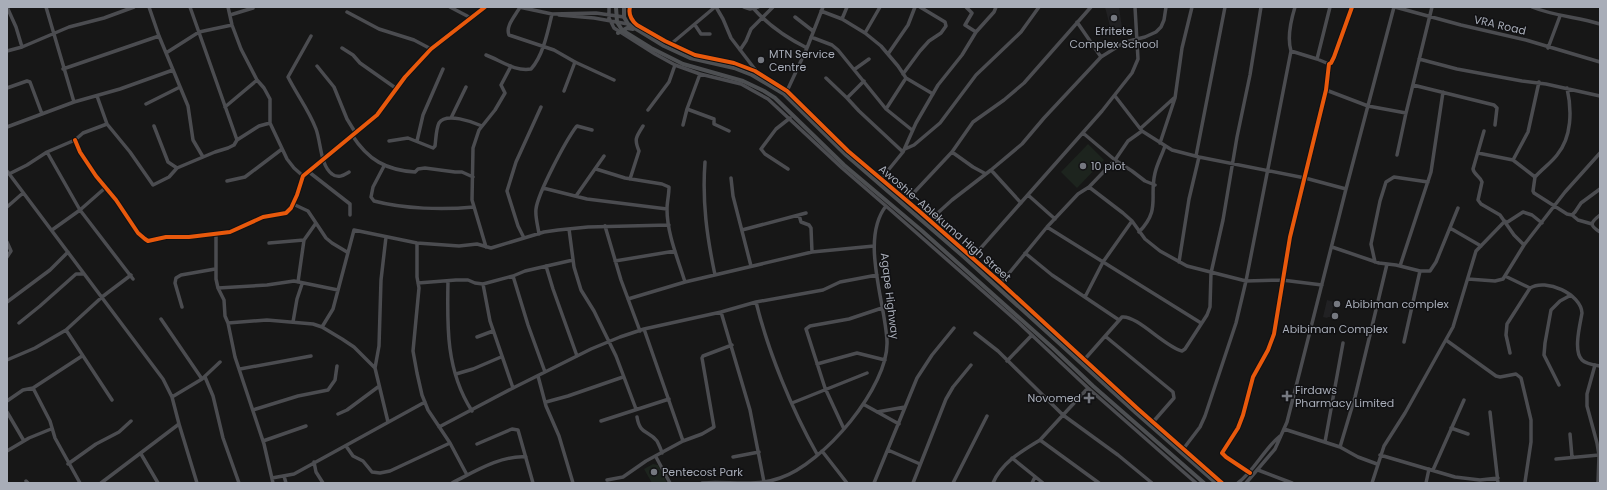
<svg xmlns="http://www.w3.org/2000/svg" width="1607" height="490" viewBox="0 0 1607 490" font-family="Poppins,sans-serif">
	<style>
		.built { fill: #212123 }
		.grass { fill: #1d241e }
		.lines { fill: none; stroke-linecap: round; stroke-linejoin: round }
		.minor { stroke: #4b4c50; stroke-width: 3.5 }
		.major { stroke: #4d4f52; stroke-width: 4 }
		.cycleway-casing { stroke: #111113; stroke-width: 6 }
		.cycleway { stroke: #e8590c; stroke-width: 4 }
		.poi-dot { fill: #757880; stroke: #111113; stroke-width: 1.5 }
		.labels { text-anchor: middle; dominant-baseline: central; stroke-width: 3; stroke-linejoin: round; paint-order: stroke }
		.street-label { font-size: 11px; fill: #a8adb8; stroke: #111113 }
		.poi-label { font-size: 11px; fill: #a8adb8; stroke: #111113; text-anchor: start }
	</style>
	<rect width="100%" height="100%" fill="#171717"/>
	<path class="built" d="M1105,7H1119L1122,28L1111,30Z
		M1327,300L1334,302L1331,317H1328L1327,318L1323,317Z"/>
	<path class="grass" d="M1088,144L1104,160L1077,188L1061,172Z
		M653,464L658,465L667,483H652L644,469Z"/>
	<g class="lines">
		<path class="minor" d="M7,7L16,27L22,47
			M46,7L74,102
			M149,7L159,36L188,106L193,140L203,157
			M190,7L237,140
			M228,7L232,25L241,49L257,80L264,88L270,99V123
			M450,7L471,18
			M519,7L552,14L596,13L624,17
			M520,7C516,15 505,26 509,35L554,50L575,62L614,80
			M609,7V18L614,28L655,54L675,65L700,74L741,84L768,99L842,168L886,206L1019,323L1088,388L1196,483
			M630,7C628,15 631,20 637,25L665,41L695,55L734,63L755,71L787,91L848,151L919,211L1001,283L1138,409L1222,483
			M716,7L723,19L731,38L757,72
			M744,7L750,9L758,7
			M966,7L972,13L965,25L976,32
			M1395,7L1461,25L1526,40L1600,62
			M1532,7C1554,16 1577,17 1600,24
			M754,9C769,26 787,38 807,48
			M821,11L842,19L865,33L881,46L898,66L906,78L933,94
			M347,12L379,29L414,40L431,49
			M230,15L253,8
			M559,15L594,18L628,24
			M795,17L813,31
			M842,19L847,7
			M1077,22L1101,57
			M695,25L701,34H710
			M865,33L880,7
			M311,36L288,77C297,95 309,110 316,129C321,142 320,165 332,174C338,179 344,175 349,172
			M811,37L832,45L838,50L886,109L912,130
			M671,44L715,7
			M342,48L353,55L360,63L397,89
			M1548,48L1560,16
			M740,50L746,41L751,29L773,7
			M7,51L22,47L69,27L104,18L134,7
			M1291,51L1317,59L1329,64
			M166,53L199,32L232,25
			M888,54L908,25L915,7
			M486,55C500,60 515,72 531,69C543,56 548,31 552,14
			M1317,59L1330,7
			M1419,59L1457,69L1522,81L1546,84L1600,96
			M317,66L334,87L347,119L355,132
			M63,69L159,36
			M855,69L869,59
			M903,74L920,51L929,41L941,33L946,26L945,22L920,7
			M826,78L847,98L859,111L903,152
			M1413,85L1494,105L1497,108L1495,125
			M7,88L27,81L30,82L42,114
			M1326,90L1368,106L1406,113
			M564,91L575,62
			M787,91L807,48L823,7
			M97,96L107,124L130,152L153,185L169,177L177,168
			M1115,96L1142,131L1172,150L1199,157L1305,178L1346,189
			M847,98L864,81
			M146,104L180,87
			M225,107L257,80
			M687,109L714,119V124L729,131
			M886,109L906,78
			M648,110L669,82L675,65
			M451,118L466,87
			M683,125L687,109L700,74
			M154,126L168,162L177,168L215,152L228,148L234,145L237,140L259,126L270,123L287,159L294,168L303,176
			M7,127L74,102L120,89L173,70
			M1141,128L1174,98
			M1484,131L1473,169C1474,175 1480,176 1482,182L1478,200L1481,204L1500,215L1514,235L1524,245
			M1083,133L1115,160L1132,171L1145,181L1155,185
			M352,135C368,160 386,170 415,172L418,169L425,168L455,172H462L473,177
			M75,140L80,152L96,176L116,200L138,233L145,239L148,241L166,237H189L230,232L263,217L286,213L291,208L297,195L303,176L377,115L405,77L431,49L485,7
			M389,141L408,138L433,148L435,146C436,139 436,129 439,123C446,112 473,122 482,126
			M417,141L423,115L443,69
			M1160,143L1175,98L1182,48L1192,7
			M905,149L914,145L940,123L976,75L1021,32L1039,7
			M47,152L80,210L133,279
			M952,152L973,167L986,174
			M1478,153L1513,160L1535,177L1533,191L1534,193L1567,214L1572,215L1575,212L1581,203L1600,189
			M1397,155L1406,113L1432,7
			M1196,156L1225,7
			M1513,160L1528,132L1539,82
			M705,162C702,202 707,237 715,275
			M384,166L373,187L371,197L374,201C404,209 443,210 474,207
			M596,169L625,178L662,184L669,187C669,195 667,202 667,209C667,234 678,259 685,282
			M788,169L765,154L761,149L776,129L790,118
			M991,170L1021,203
			M7,171L163,379L172,397L179,424L197,483
			M309,172L350,204V215
			M9,174L27,165L47,152L75,140L83,133L107,124
			M1535,177C1542,169 1551,163 1557,155C1572,137 1572,110 1567,88
			M731,178L733,196L751,266
			M630,179L639,151C634,139 636,137 643,126
			M881,179L903,152L916,123L938,85L962,55L976,32L994,12L996,7
			M227,181L245,177L282,149
			M1089,187L1123,213L1132,221L1145,239L1160,251L1187,266L1246,281L1282,280L1322,285
			M543,188L587,199L667,209
			M1028,195L1055,219
			M576,196L604,156
			M907,200L952,152L973,122L1004,100L1024,83L1091,7
			M293,204L308,211L326,238L332,243L347,252
			M7,207L23,193
			M799,215L801,222L809,225L811,228L812,252
			M1572,215L1578,220L1592,224
			M1600,215C1590,223 1589,225 1600,232
			M930,220L952,200L991,170L1022,144L1044,118L1101,57L1125,42L1145,37L1156,32L1161,27L1164,20L1166,7
			M1506,223L1523,212L1532,215L1542,223
			M605,226L621,280L640,331
			M1047,227L1201,323
			M1450,228L1481,246
			M569,229L574,267L581,290L594,311L616,356L636,409
			M52,230L80,210L105,188
			M742,230L806,213
			M1139,232C1161,209 1149,198 1155,173C1157,164 1162,155 1165,146
			M216,234V279L218,288L224,300L225,316L228,323L235,357L264,444L273,483
			M539,234C538,226 535,217 536,209C538,193 565,142 576,127L577,126L592,130
			M386,237L381,280L379,346L375,368L388,422
			M524,238L518,226L507,191L516,162L541,107
			M7,242L11,251L7,257
			M269,243L304,240L316,223
			M417,243V277L419,288L413,351L417,373L422,395L428,410L450,443L467,475
			M486,247L472,200L473,148L479,130L495,110L505,93L501,85L511,66
			M1332,247L1379,263L1396,265L1420,271H1430L1436,262L1458,208
			M1025,253L1052,275L1119,320
			M972,258L1102,111L1132,73L1138,59L1135,7
			M615,261L675,251
			M1179,262L1189,199L1199,157
			M1375,262L1371,244L1380,201L1386,182L1394,177L1428,182
			M546,266L553,289L577,356
			M1400,266L1431,172L1443,92
			M513,276L528,325L545,372
			M1505,276L1530,288C1546,278 1581,294 1582,313C1580,325 1573,351 1582,360C1586,364 1594,365 1600,366
			M1468,279L1495,281L1503,279L1524,245L1565,192L1600,153
			M448,281C447,326 446,371 472,411
			M298,282L304,240
			M418,283L456,280H468L475,283L483,284L513,276L525,271L573,260
			M1001,283L1047,227L1078,194L1089,187L1115,160L1128,141L1142,131
			M483,284L490,321L513,388
			M218,288L267,285L294,281L338,290
			M1085,297L1103,262L1132,221
			M628,299L685,282L812,252L874,246
			M7,302L50,270L68,252
			M756,302C768,351 792,410 817,454
			M182,307L175,283L176,278L181,275L215,269
			M721,312L750,410L764,482
			M161,319L202,379
			M293,322L297,299L302,284
			M19,323L40,306L76,274H82
			M228,323L267,320L313,324L322,327L342,339L354,347L375,368
			M322,327L333,309L354,230L417,243L459,246L477,244L491,248L544,232L558,230L588,227L669,225
			M644,329L683,441
			M975,333L998,351L1063,415L1040,440L1099,483
			M1105,336L1173,392L1174,398L1153,422
			M477,337L493,331
			M1446,340L1496,376L1500,377L1516,374L1521,378L1531,420V442L1525,482
			M1404,342L1420,271
			M1510,353L1506,335L1507,324L1530,288
			M7,360L35,348L66,330
			M1084,360L1122,317C1137,315 1165,347 1182,351L1185,349L1207,315L1210,307L1211,273L1223,220L1237,137L1250,75L1261,7
			M1007,361L1032,335
			M817,364L857,353L885,360
			M1595,365L1587,394V406L1597,443L1599,455L1598,483
			M240,369L311,356
			M456,374L473,369L501,357
			M538,376L546,406L559,436L573,483
			M205,377L213,396L223,438L239,483
			M1559,385L1544,355L1545,343L1551,310L1560,301L1571,295
			M1088,388L1063,415L1118,455L1152,483
			M172,397L202,379L220,362
			M112,400L66,330L102,297L131,275
			M7,401L23,390L33,388
			M546,402L568,396L623,377
			M792,403L867,373
			M863,404L899,424
			M253,410L298,396L328,390L335,380L337,366
			M7,412L24,441
			M877,412L905,407
			M1490,412L1498,483
			M338,414L347,410L378,387
			M637,417C640,435 648,430 657,441C659,445 661,449 662,453
			M601,421L669,399
			M439,427L513,388L591,349L620,337L644,329L721,312L756,302L823,290L840,282L877,275
			M1451,428L1468,434
			M844,429L825,388L806,329L810,326L849,319L882,308
			M1284,429L1340,447L1358,457L1377,464
			M1570,434L1572,457
			M263,441L306,426
			M1325,442L1343,343
			M477,444L512,429L518,430L533,483
			M346,446L353,456L363,461L372,472L380,473L390,471L450,443
			M1340,447L1355,397L1387,264
			M1184,448L1200,427L1205,416L1236,323L1246,281L1291,51C1287,38 1291,20 1295,7
			M888,450L920,464
			M7,451L29,438L51,429
			M822,451L847,483
			M141,454L158,483
			M1380,455L1455,477L1480,480L1498,478
			M656,457L670,483
			M733,457L759,452
			M1012,458L1043,483
			M1556,459L1599,455
			M314,462L316,472L323,483
			M68,464L96,444L119,432L131,421
			M1258,470L1292,483
			M1433,470L1464,400
			M1250,473L1226,457L1222,453L1238,428L1243,415L1253,377L1268,350L1274,334L1290,237L1326,90L1329,64L1331,63L1334,57L1352,7
			M284,476L286,483
			M272,478L294,474L425,402
			M607,480L623,477L646,461L683,441L702,434L714,427L702,358L703,356L732,345
			M26,481L28,483
			M80,483L55,438L50,421L33,388L82,356
			M101,483L179,424
			M452,483C474,472 501,455 526,457
			M702,483C728,481 756,487 780,478C823,464 889,387 887,341C885,301 860,239 886,206
			M874,483L917,378L932,355L954,328
			M913,483L946,399L953,387L971,365
			M953,483L987,416
			M993,483C1002,462 1022,451 1040,440
			M1032,483L1035,477
			M1238,483C1255,470 1264,449 1280,436
			M1246,483L1275,449L1287,422L1346,189L1394,7
			M1372,483L1384,446L1405,413L1453,327L1476,251L1505,221
			M1426,483L1429,469"/>
		<path class="major" d="M616,7L617,22L622,30L651,48L683,64L743,81L764,91L775,98L844,165L921,230L1053,348L1093,386L1204,483
			M624,7V17L628,24L664,46L690,58L734,68L752,75L784,94L846,155L964,257L1135,412L1216,483
			M618,33L627,28L633,29"/>
		<g class="cycleway-casing">
			<path id="cycleway" d="M630,7C628,15 631,20 637,25L665,41L695,55L734,63L755,71L787,91L848,151L919,211L1001,283L1138,409L1222,483
				M75,140L80,152L96,176L116,200L138,233L145,239L148,241L166,237H189L230,232L263,217L286,213L291,208L297,195L303,176L377,115L405,77L431,49L485,7
				M1250,473L1226,457L1222,453L1238,428L1243,415L1253,377L1268,350L1274,334L1290,237L1326,90L1329,64L1331,63L1334,57L1352,7"/>
		</g>
		<use href="#cycleway" class="cycleway"/>
	</g>
	<g class="poi-dot">
		<circle cx="1114" cy="18" r="4"/>
		<circle cx="761" cy="60" r="4"/>
		<circle cx="1083" cy="166" r="4"/>
		<circle cx="1337" cy="304" r="4"/>
		<circle cx="1335" cy="316" r="4"/>
		<path d="M1285 390h4v4h4v4h-4v4h-4v-4h-4v-4h4z"/>
		<path d="M1087 392h4v4h4v4h-4v4h-4v-4h-4v-4h4z"/>
		<circle cx="654" cy="472" r="4"/>
	</g>
	<g class="labels">
		<g class="street-label">
			<text transform="translate(1500 25) rotate(13)">VRA Road</text>
			<text transform="translate(945 223) rotate(41)">Awoshie-Ablekuma High Street</text>
			<text transform="translate(890 296) rotate(83)">Agape Highway</text>
		</g>
		<g class="poi-label">
			<text x="1114" y="31" text-anchor="middle">Efritete<tspan x="1114" dy="13">Complex School</tspan></text>
			<text x="769" y="54">MTN Service<tspan x="769" dy="13">Centre</tspan></text>
			<text x="1091" y="166">10 plot</text>
			<text x="1345" y="304">Abibiman complex</text>
			<text x="1335" y="329" text-anchor="middle">Abibiman Complex</text>
			<text x="1295" y="390">Firdaws<tspan x="1295" dy="13">Pharmacy Limited</tspan></text>
			<text x="1081" y="398" text-anchor="end">Novomed</text>
			<text x="662" y="472">Pentecost Park</text>
		</g>
	</g>
	<rect width="1607" height="490" fill="none" stroke="#a8adb8" stroke-width="16"/>
</svg>
